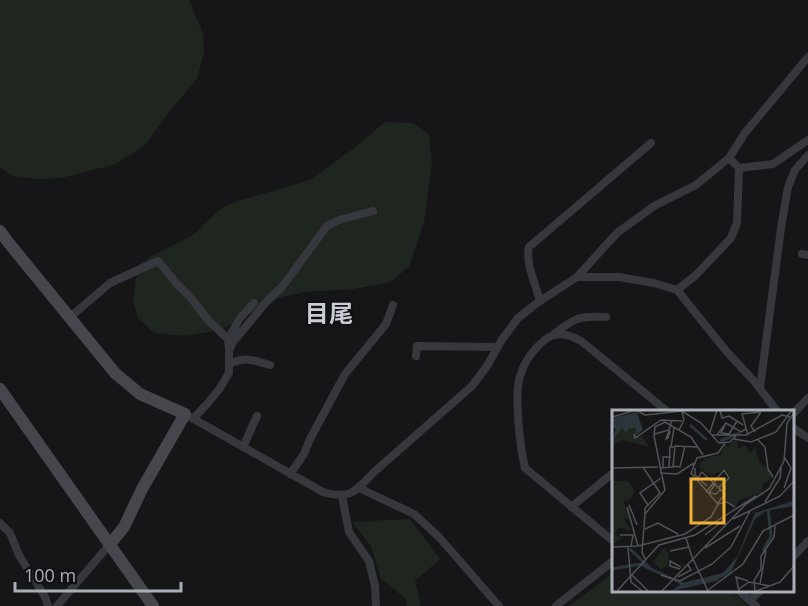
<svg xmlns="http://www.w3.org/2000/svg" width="808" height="606" viewBox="0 0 808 606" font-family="'Open Sans','Noto Sans JP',sans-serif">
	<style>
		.green { fill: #1e261f }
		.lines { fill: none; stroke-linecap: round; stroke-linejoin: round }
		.street { stroke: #37383d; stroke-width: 8 }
		.secondary { stroke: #45474d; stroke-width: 12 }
		.labels { text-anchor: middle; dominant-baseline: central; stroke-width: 4.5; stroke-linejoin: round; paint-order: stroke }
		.quarter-label { font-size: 24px; font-weight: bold; fill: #c9ccd4; stroke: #111113 }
		.inset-river { fill: none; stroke: #2c353c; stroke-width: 3 }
		.inset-road { fill: none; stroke: #505258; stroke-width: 1.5 }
		.view { fill: #f2b134; fill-opacity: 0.15; stroke: #f2b134; stroke-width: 3 }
		.inset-edge { fill: none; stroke: #a8adb8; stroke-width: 3 }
	</style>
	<rect width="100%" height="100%" fill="#161618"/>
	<path class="green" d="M0,0H189L203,33L204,53L197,79L165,117L146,144L116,164L62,178L36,179L13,176L0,167Z
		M385,122L413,123L429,135L432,164L424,222L409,267L390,282L355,289L304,292L279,298L220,330L186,336L154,333L138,318L133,300L138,265L152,256L193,235L219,210L234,202L310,180L353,149Z
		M410,519L440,559L415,581L421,606H407L406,599L381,579L371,546L352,522Z
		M613,573V590H730L747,605L746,606H569Z"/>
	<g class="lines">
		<path class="street" d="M729,158L739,168L773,164L808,140
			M802,254L808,255
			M577,277H619L654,283L677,290L727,352L754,381L777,411
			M677,290L696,275L731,238L737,223L739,168
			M540,301C536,286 525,262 529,247L651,143
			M69,318L110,283L158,261L176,283L191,298L208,320L228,339L229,349
			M554,334C576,317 579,316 606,317
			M228,339L240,318L254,303
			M416,356L417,346L498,347
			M229,364C246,356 252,360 270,365
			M760,388L781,228L788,187L795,170L808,155
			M185,414L323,492C350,500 356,491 374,472L472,386L487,366L501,341L518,318L537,303L577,277L617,233L654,206L696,185L729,158L745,133L808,57
			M792,415L808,398
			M193,419L208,403L220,388L229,373V351L233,342L268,300L282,287L327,226L339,220L373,211
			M792,427L808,438
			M243,447L257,416
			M290,474L304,454L310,439L345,374L386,324L393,305
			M359,488L414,514L439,537L499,606
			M342,496L349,532L369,561L375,586L376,606
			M571,507L613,473
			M0,523L10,533L19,555L45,597L48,606
			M613,541L525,468C520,448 514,395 520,376C523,365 531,353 539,345C553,331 564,332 581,341L667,411
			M792,558L808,541
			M738,590L756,606
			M750,600L761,590
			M57,606L110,544
			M556,606L613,561"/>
		<path class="secondary" d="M0,231L8,242L115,373L140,394L185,414L142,489L124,527L110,544
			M0,389L153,606"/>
	</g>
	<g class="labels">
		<g class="quarter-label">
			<text x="329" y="312">目尾</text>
		</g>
	</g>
	<g transform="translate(612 410)">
		<rect width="182" height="182" fill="#161618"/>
		<path d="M20,17L25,19L24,26H30L37,37L10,30L0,36L1,28L9,19ZM124,29L126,39L133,35L138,43L143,37L147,51L161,64L160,68L151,74L149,83L127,90L124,96L115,91L107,94L114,85L108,77L117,68L112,59L99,66L86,57L92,48L109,45L113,34L116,37ZM0,71H16L23,81L18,90L11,91L19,110L11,108L20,121L7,117L3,124L10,128L3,133H0ZM53,137L57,146L55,156L49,159L41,152Z" fill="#1e261f"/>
		<path d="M25,2L31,20L23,26L24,18H17L14,23L10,18L0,30L4,19L0,17V8ZM181,91V96L154,101L143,109L119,162L104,171L60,181L70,173L111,163L125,147L143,103Z" fill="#2c353c"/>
		<path class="inset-river" d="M78,15L95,30M108,31L128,23M18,139L41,161M151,141L159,126L156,99M0,159L28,154L71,174"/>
		<path class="inset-road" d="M108,0L110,8L117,6L131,15M0,7L24,0L33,5L70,1L89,13L107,33L118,32L124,26M53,12L79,27L91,45M113,15L109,23L117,24L125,11M57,20L58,22L56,28L54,29L57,21M67,20L72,10L70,1M98,22L105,0M143,22L139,16L149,2M22,24L23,28L49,10L70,11M43,24L57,20L60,10M100,25H134L170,5L178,7M105,25L114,13L129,22L134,19M136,25L130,4L149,2M122,29L139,32L164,22L180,0M146,30L153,37L156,59L161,67M59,37L62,18M61,56L68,57L73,36M31,57L48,83L33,98V104M0,58L46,57M47,58L61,57L63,36L86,37M51,58V47H59M57,58L58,37H62M83,58V65L95,76M48,63L65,64L82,53M86,67L90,62L113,84L105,94M104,73L97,83L104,84L109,79M172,78L179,58L173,48M94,82L112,60L117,68L107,77M153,92L168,68L169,58M106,94L115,92L123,97M17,95L25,115M36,95L28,83L49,68M15,97L26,136M121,109L168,86L182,71M33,119L46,113L66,124M8,125H21L19,137M93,125L112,110M74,128L80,147M0,137L26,136L73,124L99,107L106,94L79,63L85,48L106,43L113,33M16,137L19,172L30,181M93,138L128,116M58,141L77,137M80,147L96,181M33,149L30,142L33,104L53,80L42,26L43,17L53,12M68,159L58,156V151L69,157M20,165L36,181M49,165L68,171L100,154L119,137L138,101M66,167L79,160L76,155M148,174L154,140M127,179L137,172L158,176M96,180L131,154L151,121L182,105M5,181L47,135L83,125L144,86M50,181L134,94L157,79L172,51L175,13L182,3M127,181L124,167L136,171M143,181L142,171L149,159V146L162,127L163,116M144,181L168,172L182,156"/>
		<path class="view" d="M79,69H112V113H79Z"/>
		<rect width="182" height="182" class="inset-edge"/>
	</g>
	<path d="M15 582v9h166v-9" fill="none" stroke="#a8adb8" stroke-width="3"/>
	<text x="24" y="582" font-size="18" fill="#a8adb8" stroke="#111113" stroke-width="4.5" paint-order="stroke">100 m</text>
</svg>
